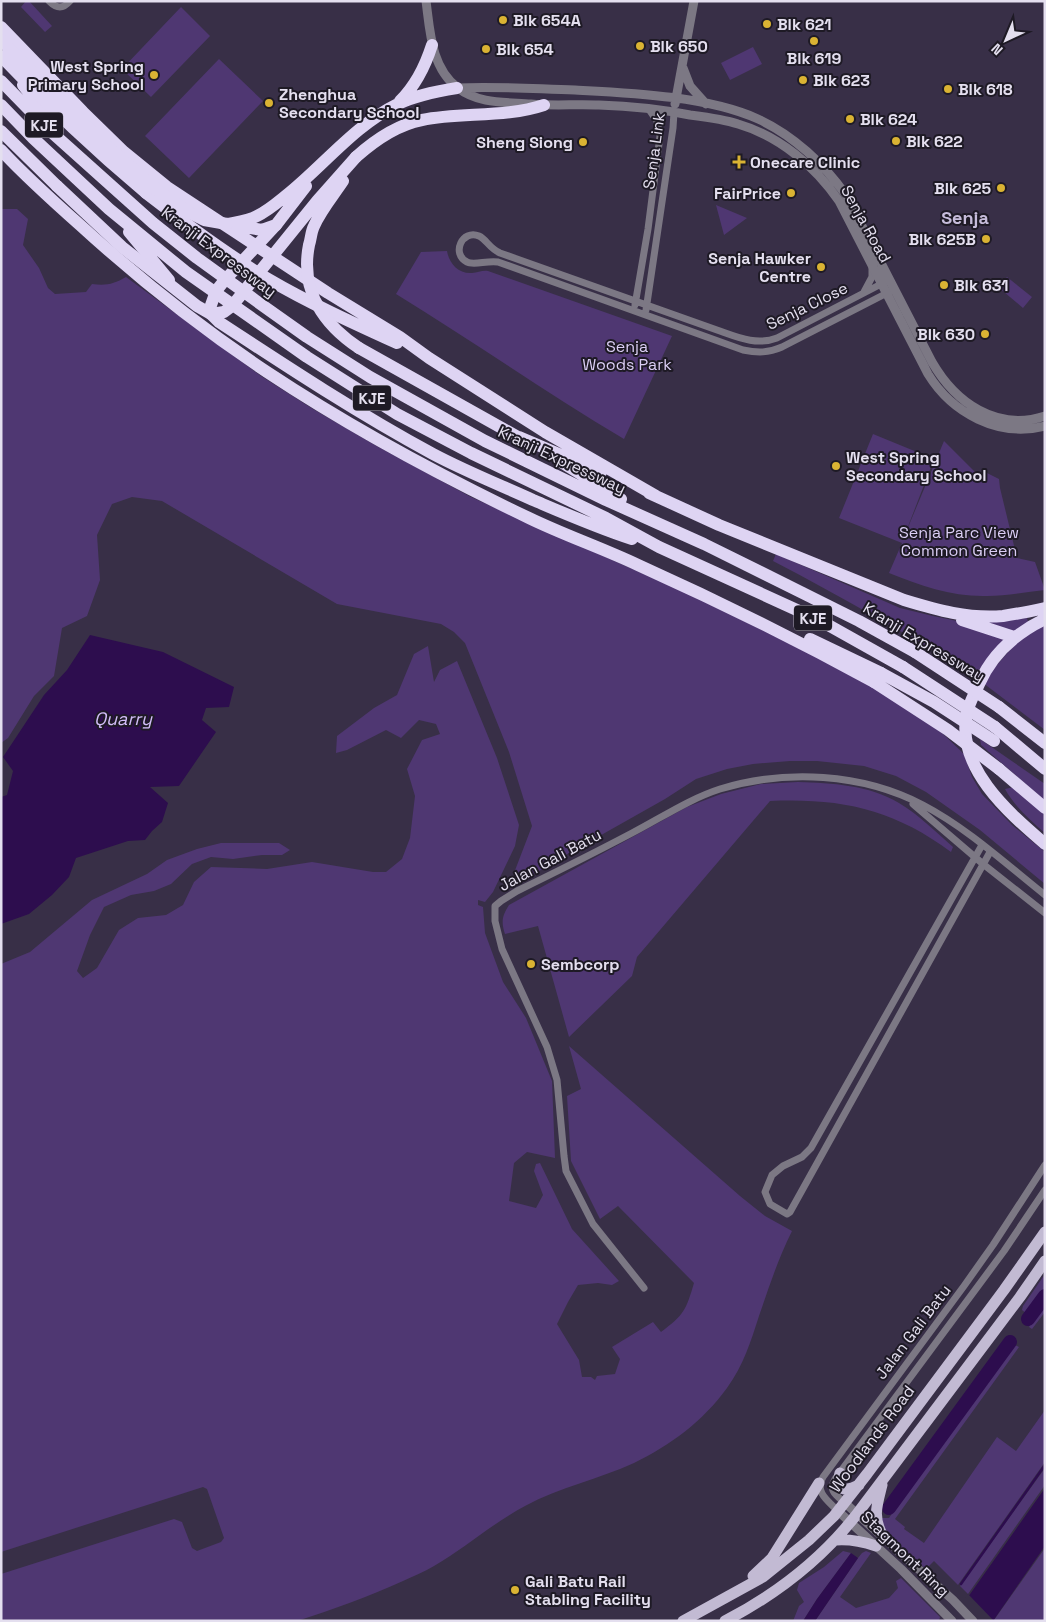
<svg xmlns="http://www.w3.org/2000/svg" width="1046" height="1622" viewBox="0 0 1046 1622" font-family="'Space Grotesk',sans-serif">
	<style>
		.green { fill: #4f3772 }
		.water { fill: #2d0d4e }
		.pier { fill: #382f47 }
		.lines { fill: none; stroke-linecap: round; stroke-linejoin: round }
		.stream { stroke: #2d0d4e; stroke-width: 2.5 }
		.river { stroke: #2d0d4e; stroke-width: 14 }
		.minor { stroke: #7c7884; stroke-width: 7 }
		.tertiary { stroke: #7c7884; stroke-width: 9 }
		.primary { stroke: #c2bad3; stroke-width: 11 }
		.motorway { stroke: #ded4f3; stroke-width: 12 }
		.motorway-bridge { stroke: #ded4f3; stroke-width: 12 }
		.poi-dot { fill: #dab333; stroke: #1e1a25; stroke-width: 2 }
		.labels { text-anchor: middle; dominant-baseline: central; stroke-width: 4; stroke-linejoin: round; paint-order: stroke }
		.shield { fill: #1e1a25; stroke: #a9a4b2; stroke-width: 1 }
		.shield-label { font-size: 15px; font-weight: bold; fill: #e4dfef }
		.poi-label { font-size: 16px; font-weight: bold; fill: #e4dfef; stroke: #1e1a25; text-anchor: start }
		.street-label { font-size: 16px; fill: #e4dfef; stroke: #1e1a25 }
		.park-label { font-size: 16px; fill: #dbcef5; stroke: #1e1a25 }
		.neighbourhood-label { font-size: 18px; font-weight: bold; fill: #c6bcda; stroke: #1e1a25 }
		.water-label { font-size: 18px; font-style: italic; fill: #d2bdf8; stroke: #1e1a25 }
	</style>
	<rect width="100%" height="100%" fill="#382f47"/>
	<path class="green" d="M26,1H29L52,26L45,32L21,7Z
		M181,7L210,36L151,97L122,69Z
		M753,47L762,64L730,80L721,63Z
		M219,59L263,101L189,178L145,136Z
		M716,205L747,218L724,235Z
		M1,209H17L28,219L23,245L39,268L48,288L55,294L86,292L92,284C106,286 114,284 126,277L261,376L313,409L375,445L471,497L682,591L816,656L877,689L941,732L964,754L972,777L982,794L1012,825L1045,852V884L980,830L926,792L896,776L864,766L817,761H790L753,764L727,769L696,779L665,799L564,856L534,874L517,879L514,873L532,826L509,752L465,643L454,632L441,624L337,604L162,501L132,497L112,504L97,535L100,580L87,616L62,628L54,676L34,696L8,738L1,743Z
		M447,251C449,263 458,274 472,273C478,273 482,270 488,271L672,336L624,439C546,393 473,341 396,294L421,252Z
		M1007,277L1032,297L1023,308L998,287Z
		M873,434L934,459L904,537L944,441L977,474L987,473L999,479L1000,488L1017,558L1035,562L1045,590C1026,592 1006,596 987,596C953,597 921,586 889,573L902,543L839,518Z
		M776,554L900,608L933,616L967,623L1027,618L1028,622L987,659L975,676C909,635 842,597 773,561Z
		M1045,624V730L983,683L987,676L1017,642Z
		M428,646L434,682L440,670L457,661L497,758L519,825L515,846L493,892L485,902L478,900V905L483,907L485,933L503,982L526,1018L552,1081L555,1158L527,1152L514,1163L509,1201L536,1208L543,1195L534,1171L536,1164L540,1163L572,1229L619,1281L612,1285L598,1283L578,1285L568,1302L557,1324L579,1360L582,1377H591L595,1380L597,1376L615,1374L620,1359L612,1347L653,1322L661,1332C684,1315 686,1310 694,1283L618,1206L600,1219L571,1161L567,1096L581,1089L569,1046L740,1196L765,1216L792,1231C778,1259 769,1287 759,1316C751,1341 743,1366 727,1388C703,1421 671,1445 634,1463C599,1479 560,1487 525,1506C493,1523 465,1548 434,1566C424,1572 413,1576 403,1581C368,1597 334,1609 297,1621H1V1574L174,1519L182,1522L192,1548L197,1551L221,1542L224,1538L207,1489L203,1487L1,1552V964L30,952L92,900L147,874L167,860L197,849L221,843H279L290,850L282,855H262L233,859L211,857L192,864L171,884L154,891L131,895L104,907L90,935L77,971L83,978L97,968L119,930L138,918L166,915L183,905L194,882L211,867L267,869L312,862L373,872H386L402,859L410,838L415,796L407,769L422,740L440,734L436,724L419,720L401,738L386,730L347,750L336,753L337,736L374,708L397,695L414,654Z
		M980,739L1045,784V801L981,745Z
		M798,782C832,783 869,785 899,803C919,815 936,832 953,847L951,852C893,809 841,798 770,801L637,957L632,976L569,1037L538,926L505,934C501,922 502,916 509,905L687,807L721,794L761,784Z
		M1014,787L1045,813V833C1030,820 1015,807 1005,789Z
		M1045,1274V1290L1027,1314L1022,1310L1023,1306Z
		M1045,1302V1312L1032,1329L1029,1327L1031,1323L1030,1322Z
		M1013,1344L1019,1347L895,1519L905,1527L904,1529L924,1543L997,1437L1016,1451L1045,1410V1462L958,1585L934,1561L926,1569L886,1535L878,1518H889L893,1512L891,1510Z
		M1045,1468V1485L968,1594L960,1586Z
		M1045,1548V1621H994V1620Z
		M843,1551L851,1553L817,1599L803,1621H793L799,1606L804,1602L797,1590L799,1583L824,1567Z
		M866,1551L871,1553L840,1597L856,1608L889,1598L898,1588L896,1581L901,1578L940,1617L939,1621H815L858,1558L862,1553Z"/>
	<path class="water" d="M90,635L163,652L234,687L229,707L206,708L202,720L216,732L179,786L150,787L168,803L162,822L152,831L145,840L128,841L76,858L69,877L52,895L29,914L1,924V797L7,795L13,771L3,757L44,695L67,670Z
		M1045,1488V1546L993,1621H951Z
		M851,1553L858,1558L815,1621H803L817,1599Z"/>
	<path class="pier" d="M968,1594L994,1621H949Z"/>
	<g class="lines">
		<path class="stream" d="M961,1584L1045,1465"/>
		<path class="river" d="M1028,1319L1045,1296
			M889,1508L1010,1342"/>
		<path class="minor" d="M49,1C57,9 63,9 70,1
			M885,282L777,338C756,346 737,337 717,330L500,253C489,248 486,239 479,236C462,229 451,254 467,262C474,266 487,260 498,262L743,350C758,353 768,353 782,347L889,292
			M864,292L872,277V268
			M635,305L648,229L660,136L657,121L648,108
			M646,310L673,128L674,112
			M913,804L983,864L1045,913
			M982,845L811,1148L802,1157L783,1166L772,1175L765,1192L770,1204L787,1214L790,1212L990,852
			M644,1288L593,1224L566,1171L564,1156L557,1080L547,1047L502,949L495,921V906L501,901L517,891C556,872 594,853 632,833C661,818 689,799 720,789C786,769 862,773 923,805C967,828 1006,864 1045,895
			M845,1503C836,1495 828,1491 835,1479L1004,1251L1045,1190
			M838,1511C828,1501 814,1492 823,1477L964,1286L993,1245L1045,1165"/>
		<path class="tertiary" d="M426,1C430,31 431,68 458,88C478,104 506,102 531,104C553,106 576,104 599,105C630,106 660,109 690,115C706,117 723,119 738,124C779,136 815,166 839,201L928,374C952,413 998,438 1045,426
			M683,68L690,86L706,104
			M457,88C496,86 536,89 575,90C631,93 707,96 758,119C793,135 824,164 846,195L932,362C955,402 996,432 1045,416
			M675,104L694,1
			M845,1503L953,1600L973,1621
			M838,1511L901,1569L952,1621"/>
		<path class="primary" d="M840,1473C835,1491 845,1492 859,1485
			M882,1485C877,1505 872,1517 883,1536
			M836,1540C849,1539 864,1542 876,1546
			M753,1576L772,1558L819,1483
			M683,1621L763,1577L809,1540L834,1516L867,1474L1004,1290L1045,1232
			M725,1621C777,1594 821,1560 857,1514L1020,1297L1045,1261"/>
		<path class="motorway" d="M1,27L83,112L124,152L167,187L328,293L400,337L429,358L545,432L656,496
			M1,81L48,129L153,223L197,258L255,300L307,337L370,377L485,441L606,500L704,544L859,621L915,652
			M23,85L55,126
			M400,101C416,85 425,67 432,45
			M1,105L33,138L109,209L186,272L307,357L397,414L471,453L606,518L659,547L821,621L903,667
			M1,131L57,186
			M1,150C26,177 53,201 80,225C138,278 201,328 267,372C350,427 439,475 529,518C564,535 602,548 638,565C718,601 797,640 874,682
			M356,157C375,140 396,125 422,120C462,112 505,118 544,105
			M146,193C186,224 225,253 268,279C309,303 353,323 397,343
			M227,224C237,222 248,221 257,216C268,211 278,202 288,194C324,165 355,125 398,104C416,95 438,91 457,88
			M232,225L262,230L276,225L306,186
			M129,232L169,280
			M211,314L219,322C289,368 359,414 433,454C465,471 500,485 533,500C566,514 598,528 632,539
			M359,348L525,441
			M519,437L601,472
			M561,462L621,499
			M649,493L719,525L904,600C937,610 968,619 1003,616C1017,614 1031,611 1045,608
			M1045,619C1016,633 992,654 979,684C975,693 969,703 967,713C955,767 1009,813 1045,844
			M962,620L1014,637
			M810,639L881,673
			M999,707L1045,743
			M995,727L1045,769
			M999,769L1045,808"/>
		<path class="motorway-bridge" d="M1,40L97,137L156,189L190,213L204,220L227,224
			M1,56C47,105 95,150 146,193
			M343,181C333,196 321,210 314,226C311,232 311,239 309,245C300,290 323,324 359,348
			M57,186L122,247L197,306L211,314L224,312L232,306L317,201L356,157
			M211,314L210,308L216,291L224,281L276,225
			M915,652L999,707
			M903,667L995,727
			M881,673L934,702L994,741
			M874,682L948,730L999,769"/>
	</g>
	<g class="poi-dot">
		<circle cx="503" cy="20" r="5"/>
		<circle cx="767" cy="24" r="5"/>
		<circle cx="814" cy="41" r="5"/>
		<circle cx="640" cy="46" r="5"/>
		<circle cx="486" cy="49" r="5"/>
		<circle cx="154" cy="75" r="5"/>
		<circle cx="803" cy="80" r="5"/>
		<circle cx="948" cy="89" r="5"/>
		<circle cx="269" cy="103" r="5"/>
		<circle cx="850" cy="119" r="5"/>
		<circle cx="896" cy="141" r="5"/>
		<circle cx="583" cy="142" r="5"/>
		<path d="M736.5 154.5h5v5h5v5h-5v5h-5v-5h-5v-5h5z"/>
		<circle cx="1001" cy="188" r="5"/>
		<circle cx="791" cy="193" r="5"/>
		<circle cx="986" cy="239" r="5"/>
		<circle cx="821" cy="267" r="5"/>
		<circle cx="944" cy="285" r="5"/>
		<circle cx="985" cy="334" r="5"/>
		<circle cx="836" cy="466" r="5"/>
		<circle cx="531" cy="964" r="5"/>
		<circle cx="515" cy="1590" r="5"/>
	</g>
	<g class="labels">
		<g class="shield">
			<rect x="25" y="112.5" width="38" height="25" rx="4"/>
			<rect x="353" y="385.5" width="38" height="25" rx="4"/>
			<rect x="794" y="605.5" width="38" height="25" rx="4"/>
		</g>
		<g class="shield-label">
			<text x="44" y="125">KJE</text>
			<text x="372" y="398">KJE</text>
			<text x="813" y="618">KJE</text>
		</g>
		<g class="poi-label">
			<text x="513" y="20">Blk 654A</text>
			<text x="777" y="24">Blk 621</text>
			<text x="650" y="46">Blk 650</text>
			<text x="496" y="49">Blk 654</text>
			<text x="814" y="58" text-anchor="middle">Blk 619</text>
			<text x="144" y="66" text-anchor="end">West Spring<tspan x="144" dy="18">Primary School</tspan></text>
			<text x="813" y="80">Blk 623</text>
			<text x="958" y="89">Blk 618</text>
			<text x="279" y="94">Zhenghua<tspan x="279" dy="18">Secondary School</tspan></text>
			<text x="860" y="119">Blk 624</text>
			<text x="906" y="141">Blk 622</text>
			<text x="573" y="142" text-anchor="end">Sheng Siong</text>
			<text x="750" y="162">Onecare Clinic</text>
			<text x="991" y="188" text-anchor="end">Blk 625</text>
			<text x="781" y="193" text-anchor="end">FairPrice</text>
			<text x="976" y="239" text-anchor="end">Blk 625B</text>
			<text x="811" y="258" text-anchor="end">Senja Hawker<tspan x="811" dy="18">Centre</tspan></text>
			<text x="954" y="285">Blk 631</text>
			<text x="975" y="334" text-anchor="end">Blk 630</text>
			<text x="846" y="457">West Spring<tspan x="846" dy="18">Secondary School</tspan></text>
			<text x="541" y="964">Sembcorp</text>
			<text x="525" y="1581">Gali Batu Rail<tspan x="525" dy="18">Stabling Facility</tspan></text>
		</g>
		<g class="street-label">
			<text transform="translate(654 151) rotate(-82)">Senja Link</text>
			<text transform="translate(866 224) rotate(61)">Senja Road</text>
			<text transform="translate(219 252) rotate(37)">Kranji Expressway</text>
			<text transform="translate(807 306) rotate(-26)">Senja Close</text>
			<text transform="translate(562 460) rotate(25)">Kranji Expressway</text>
			<text transform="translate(924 642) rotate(31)">Kranji Expressway</text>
			<text transform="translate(550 860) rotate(-28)">Jalan Gali Batu</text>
			<text transform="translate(913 1332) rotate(-53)">Jalan Gali Batu</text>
			<text transform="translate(872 1439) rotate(-53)">Woodlands Road</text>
			<text transform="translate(905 1554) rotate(44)">Stagmont Ring</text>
		</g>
		<g class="park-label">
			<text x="627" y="346">Senja<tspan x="627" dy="18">Woods Park</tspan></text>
			<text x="959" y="532">Senja Parc View<tspan x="959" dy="18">Common Green</tspan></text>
		</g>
		<g class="neighbourhood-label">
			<text x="965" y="217">Senja</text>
		</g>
		<g class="water-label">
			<text x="123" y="718">Quarry</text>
		</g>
	</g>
	<rect width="1046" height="1622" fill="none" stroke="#e4dfef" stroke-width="5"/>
	<g transform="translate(1006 40) rotate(224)" stroke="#1e1a25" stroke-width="4" paint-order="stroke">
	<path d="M0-4L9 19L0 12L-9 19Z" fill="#e4dfef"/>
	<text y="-8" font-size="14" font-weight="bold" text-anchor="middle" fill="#e4dfef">N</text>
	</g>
</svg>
